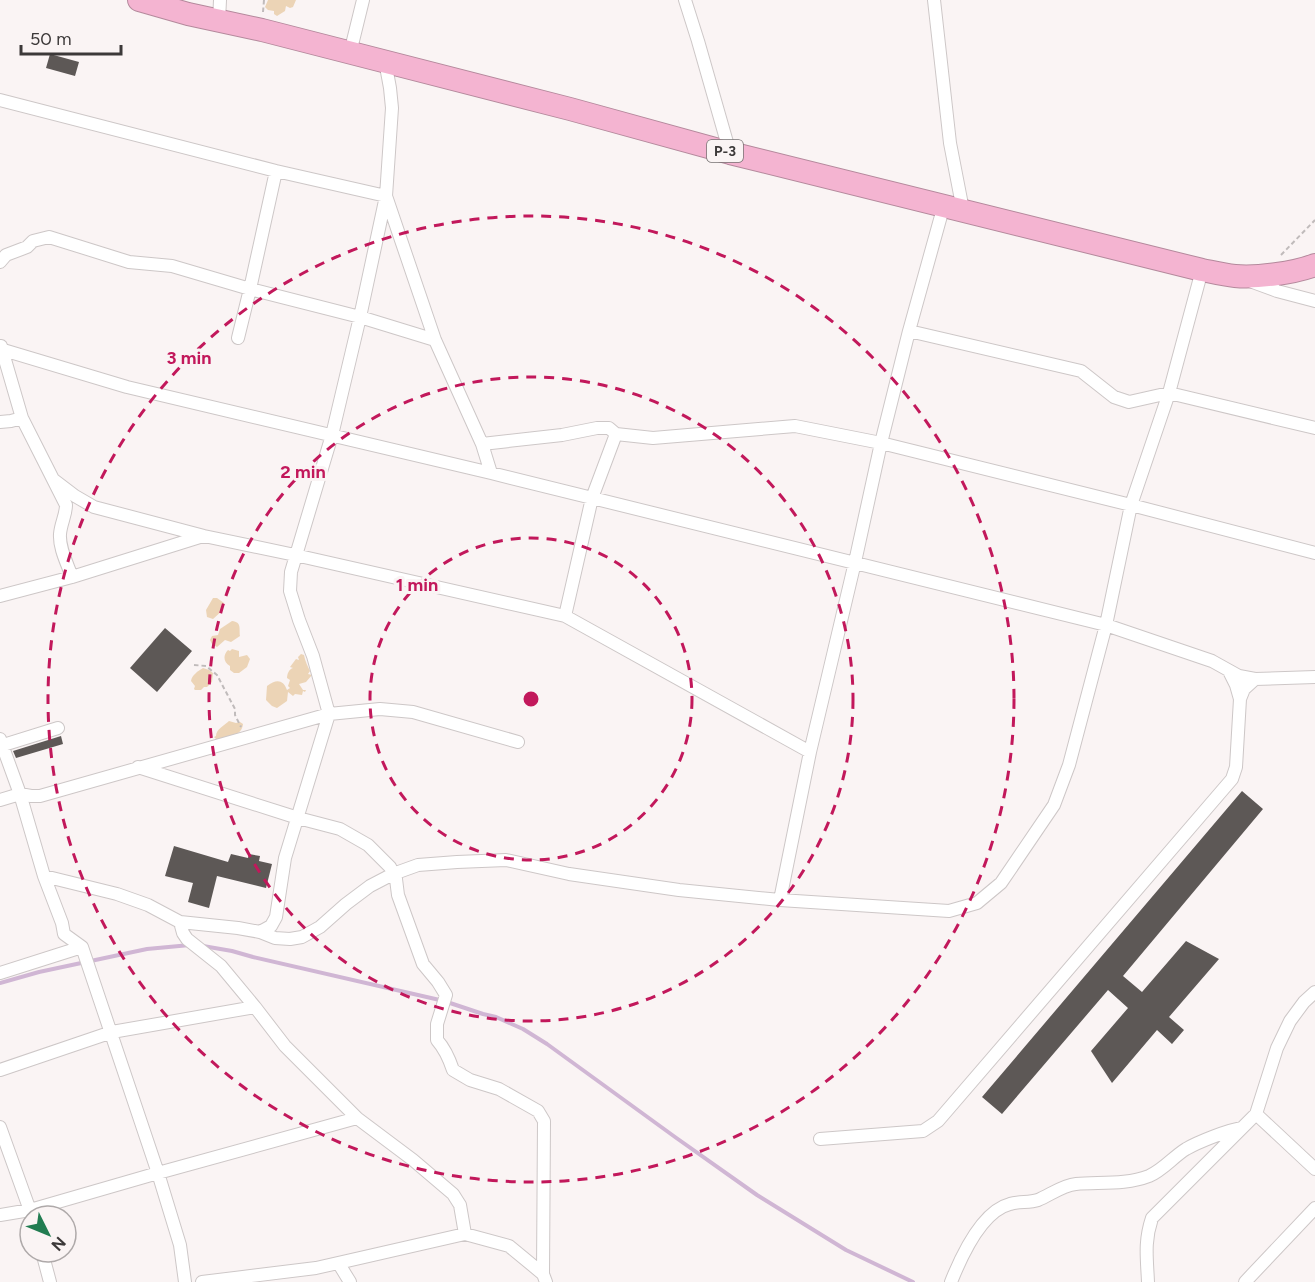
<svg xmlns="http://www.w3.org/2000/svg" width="1315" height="1282" viewBox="0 0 1315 1282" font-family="Figtree,sans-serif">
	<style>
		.green { fill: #ecd4b6 }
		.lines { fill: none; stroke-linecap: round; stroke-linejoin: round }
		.stream { stroke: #d0b6d4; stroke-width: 4 }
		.building { fill: #5d5856 }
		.street-casing { stroke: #cdc7c7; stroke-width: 14 }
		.highway-casing { stroke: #b4899c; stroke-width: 24 }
		.path { stroke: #c0bbbb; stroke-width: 2; stroke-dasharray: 4.5 3; stroke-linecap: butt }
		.street { stroke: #fff; stroke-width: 12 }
		.highway { stroke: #f4b4d1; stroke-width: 22 }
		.ring { fill: none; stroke: #c2185b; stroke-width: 3; stroke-dasharray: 10 8 }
		.labels { text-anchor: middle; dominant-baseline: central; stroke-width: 6; stroke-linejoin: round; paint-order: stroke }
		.shield { fill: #faf4f4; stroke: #757171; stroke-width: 1.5 }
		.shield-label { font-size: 14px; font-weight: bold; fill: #3c3939 }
		.centre { fill: #c2185b; stroke: #faf4f4; stroke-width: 3 }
		.ring-label { font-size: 18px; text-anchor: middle; font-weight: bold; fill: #c2185b; stroke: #faf4f4; stroke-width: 6; stroke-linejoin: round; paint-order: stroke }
	</style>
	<rect width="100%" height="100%" fill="#faf4f4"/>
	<path class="green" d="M268,0H296L293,7L290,8L286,6L285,11L277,16L274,14V11L268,10L265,7Z
		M213,598H217L224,603L223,610L213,619L207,617L206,610Z
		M232,621C242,622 239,629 240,636L231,642L225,640L217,647L212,644L210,640L212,636L218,635L220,629Z
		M232,649L239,651V657L247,655L250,659L247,667L239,673H234L230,670V666C223,662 223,655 228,650L230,651Z
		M301,654L304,655C305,661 308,667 310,671L308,674L312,675L306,682L299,684L303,690H306L305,692L303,691L302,695L295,694L293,696L288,692L287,701L277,708L272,706L266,700L267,686C276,679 283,679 287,690L290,688L288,686L290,680L287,678C287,674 289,669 293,668L290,667L296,659L299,660L298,657Z
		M203,668L209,670L213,673L212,682L207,687H204L201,690H195L194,689L195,686L191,681C192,675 198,671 203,668Z
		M229,721L236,723L240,722L243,724C242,736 228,737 218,741L214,737L216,736C216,729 225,725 229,721Z"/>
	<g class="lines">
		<path class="stream" d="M203,946L232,951L253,957L444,1001L483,1014L496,1017L523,1029L547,1044L675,1137L757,1195L846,1250L913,1282
			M0,983L39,972L147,949L190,945"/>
	</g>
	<path class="building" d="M50,54L79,62L75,76L46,68Z
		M165,628L192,651L157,692L130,668Z
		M61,736L63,744L16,758L13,751Z
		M1242,791L1263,809L1123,976L1142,992L1186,941L1219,959L1169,1017L1184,1030L1172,1044L1157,1030L1112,1083L1091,1051L1128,1008L1108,990L1002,1114L982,1097Z
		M174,846L228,862L231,854L248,858L249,854L260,856L259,861L272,864L266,888L217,876L209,908L188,902L193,883L165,876Z"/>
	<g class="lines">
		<g class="street-casing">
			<path id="street" d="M685,0L698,41L730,153
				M934,0L950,143L963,210
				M219,21L220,0
				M350,53L363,0
				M0,100L276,171L386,196L435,340L482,444L491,473
				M0,262L6,255L27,247L33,241L49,237L129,262L172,266L250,289L360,317L435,340
				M1250,281L1277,291L1315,301
				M909,331L1081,371L1114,397L1129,402L1169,393L1202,270
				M238,338L250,289L276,171
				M1,346L22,418L66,505C66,515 61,523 60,534C59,548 67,563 72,577
				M0,349L127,387L491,473L1106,625L1212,661L1239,676L1255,679L1315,677
				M0,422L11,421L22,418
				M482,444L562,435L597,428H609L616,434L653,438L795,426L881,443L1131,505L1315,553
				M54,480L75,496L94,507L204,536L295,555L565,616L810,752
				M0,596L72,577L203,536
				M565,616L592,498L616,434
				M1229,671L1236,685L1240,699L1244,689L1255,679
				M0,739L20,794L44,876L62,923L64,934L82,947L158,1173L180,1245L185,1282
				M0,746L58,728
				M138,767L298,818L340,829L368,845L390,867L396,879L398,895L423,964L438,982L446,995L437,1024V1040C445,1049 449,1058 453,1070L470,1080L499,1089L538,1111L544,1121L543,1274L546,1282
				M0,800L20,794L31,796H40L329,714L380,709L413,712L518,742
				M44,876L117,894L148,905L180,922L238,928L260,932L271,926L276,917L285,858L329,714L313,656L299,620L290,591L291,572L332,435L360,317L386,196L392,108L390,88L385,61
				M780,900L810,752L855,562L881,443L909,331L944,205
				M180,922L183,933L187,939L221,966L255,1007L285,1046L357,1118L413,1160L453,1194L460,1205L465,1234
				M260,932L275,938L290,939L302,937L320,927L346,904L370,886L393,874L418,865L457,862L506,860L569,874L679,890L780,900L949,911L977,903L1001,883L1054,805L1069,765L1106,625L1131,505L1169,393L1315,428
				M0,973L82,947
				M0,1070L112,1032L255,1007
				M1256,1114L1315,1169
				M0,1127L32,1216
				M820,1139L923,1131L938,1121L1232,779L1236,767L1240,699
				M0,1215L30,1210L158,1173L357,1118
				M42,1252L50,1282
				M339,1264L350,1282
				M202,1282L316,1268L465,1234L509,1246L543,1274
				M951,1282C961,1257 982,1211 1010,1204C1019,1201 1029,1203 1038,1200C1050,1195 1063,1185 1076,1184C1100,1182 1126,1185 1149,1176C1163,1170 1173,1157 1186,1149C1198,1142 1228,1130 1242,1128
				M1148,1282C1147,1258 1144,1242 1152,1218L1256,1114L1277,1048L1290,1021L1304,1002L1315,992
				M1245,1282L1315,1208"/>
		</g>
		<g class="highway-casing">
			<path id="highway" d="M139,0L188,14L262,30L570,109L730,153L1202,270C1212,272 1224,275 1235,276C1257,278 1294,273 1315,265"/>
		</g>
		<path class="path" d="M263,12L264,0
			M1281,255L1315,220
			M194,665L206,666L217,675L235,709V715L241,727"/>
		<use href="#street" class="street"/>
		<use href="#highway" class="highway"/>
	</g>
	<g class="ring">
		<circle cx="531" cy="699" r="161"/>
		<circle cx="531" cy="699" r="322"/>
		<circle cx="531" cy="699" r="483"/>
	</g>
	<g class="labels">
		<rect class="shield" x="707" y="140" width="36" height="22" rx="4.5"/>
		<g class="shield-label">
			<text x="725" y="151">P-3</text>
		</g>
	</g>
	<circle cx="531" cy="699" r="9" class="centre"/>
	<g class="ring-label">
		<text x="189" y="364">3 min</text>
		<text x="303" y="478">2 min</text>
		<text x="417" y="591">1 min</text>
	</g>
	<g transform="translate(48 1234) rotate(133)"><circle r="28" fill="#faf4f4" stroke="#aea9a9" stroke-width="1.5"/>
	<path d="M0-4.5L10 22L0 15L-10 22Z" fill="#217c51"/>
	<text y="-9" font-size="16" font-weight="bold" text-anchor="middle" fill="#3c3939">N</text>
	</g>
	<path d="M21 45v9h100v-9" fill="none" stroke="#3c3939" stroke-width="3"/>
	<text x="30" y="45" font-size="18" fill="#3c3939" stroke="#faf4f4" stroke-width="4.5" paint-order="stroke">50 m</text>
</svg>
